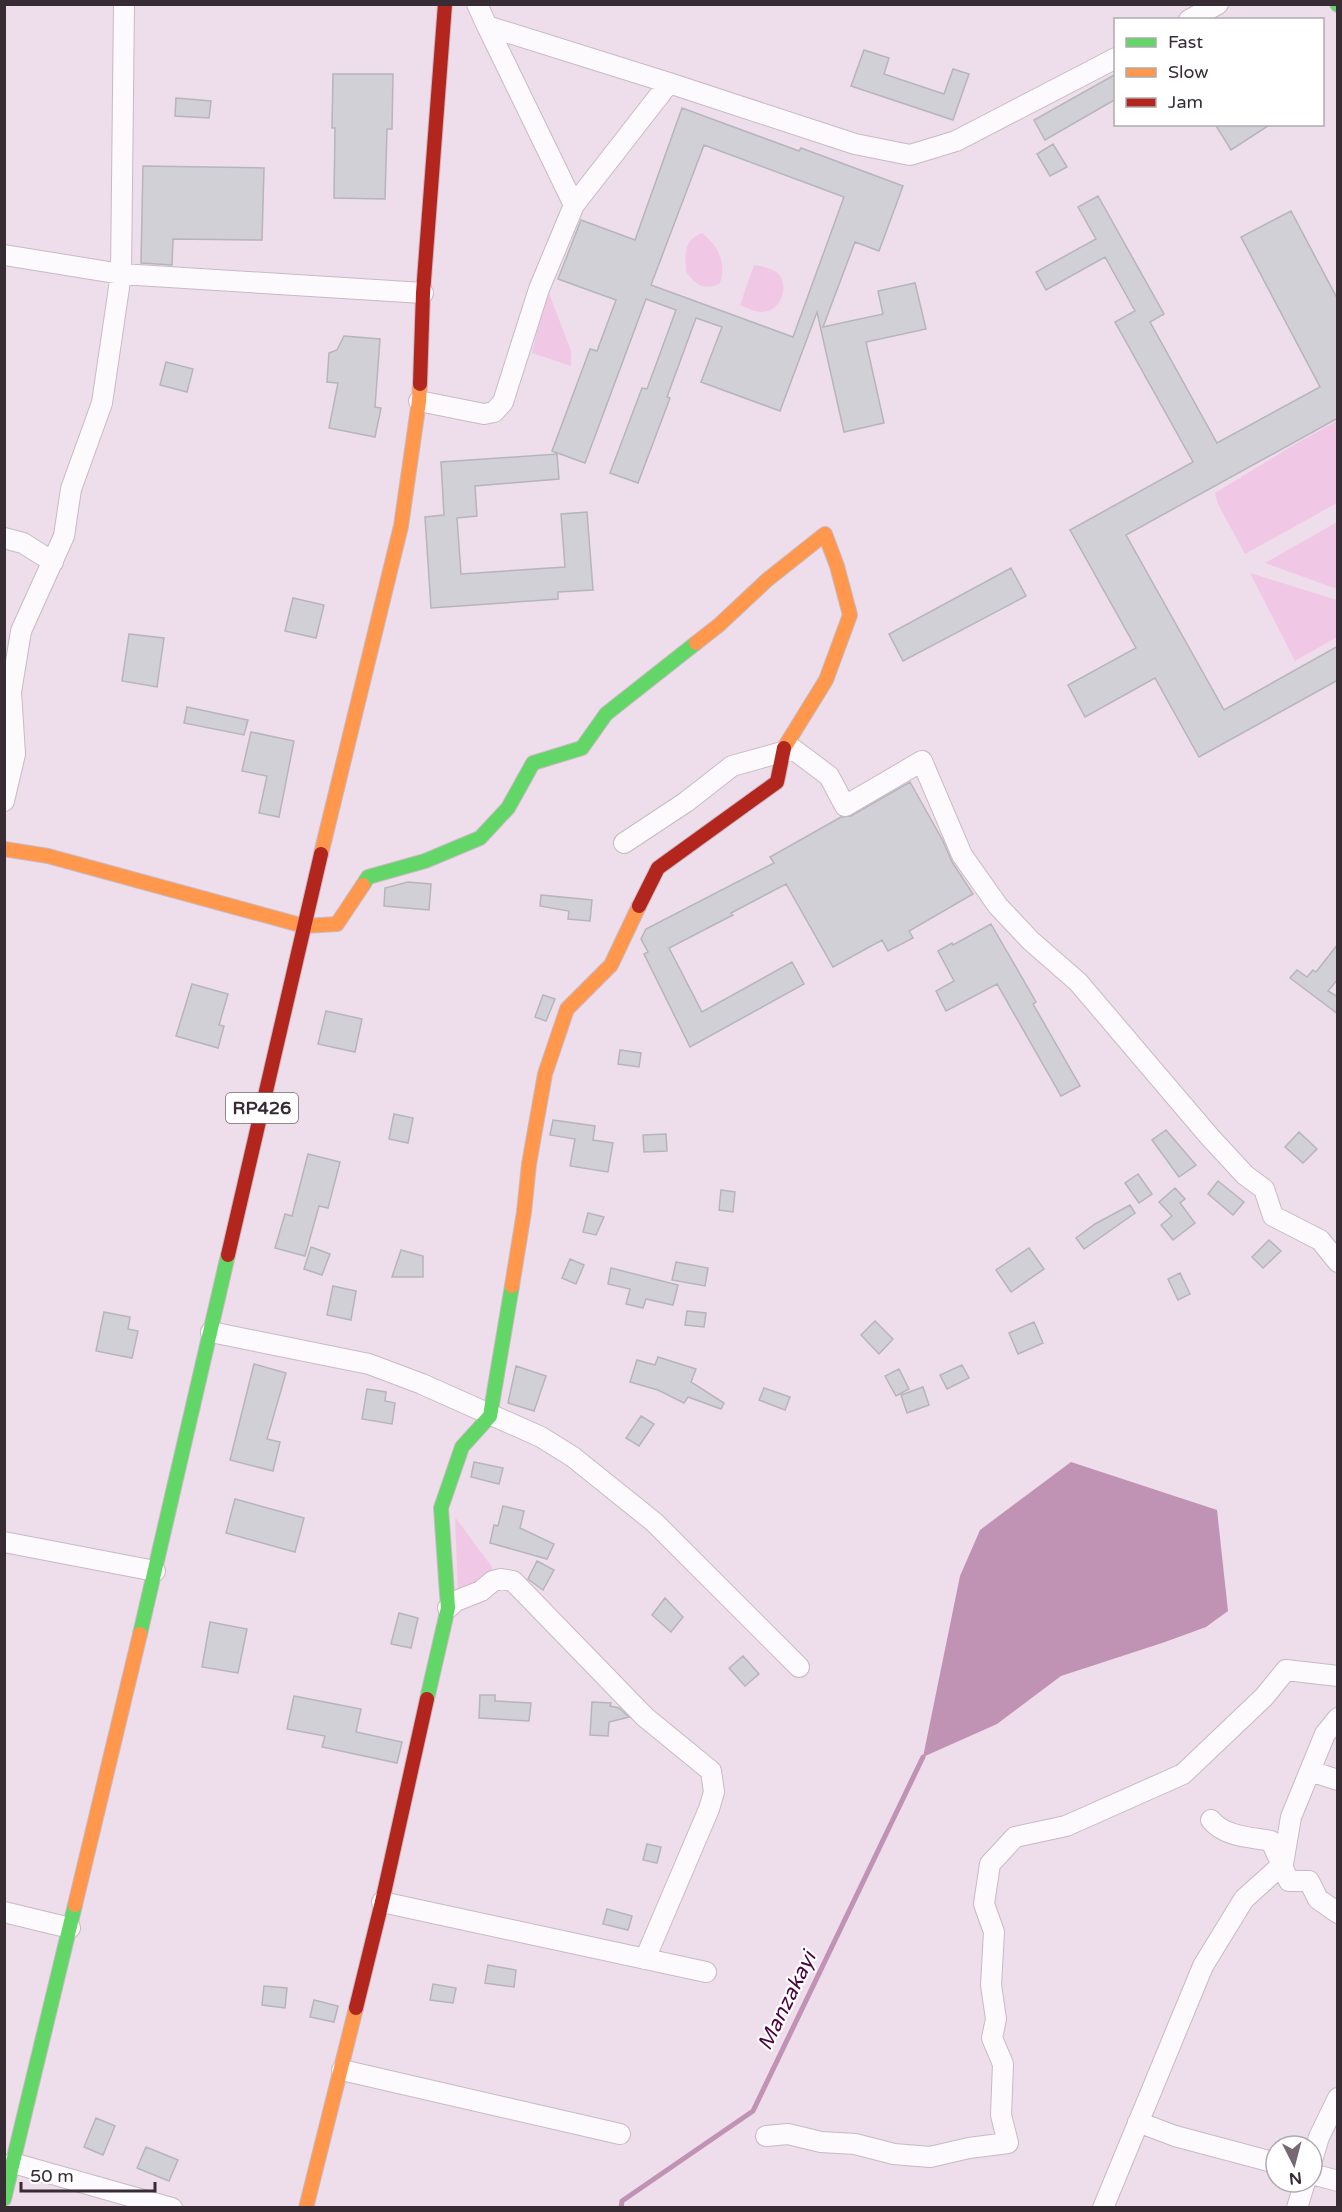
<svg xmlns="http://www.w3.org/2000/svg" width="1342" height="2212" viewBox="0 0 1342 2212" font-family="'Varela Round',sans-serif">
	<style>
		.green { fill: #f0c8e6 }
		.water { fill: #c093b5 }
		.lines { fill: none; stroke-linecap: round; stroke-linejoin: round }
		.stream { stroke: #c093b5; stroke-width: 5 }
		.building { fill: #d0d0d6; stroke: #b5b5bb; stroke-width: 1.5; fill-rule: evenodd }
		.street-casing { stroke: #c8bac4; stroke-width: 22 }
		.fast-casing { stroke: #c8bac4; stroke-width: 16 }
		.slow-casing { stroke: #c8bac4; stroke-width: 16 }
		.jam-casing { stroke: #c8bac4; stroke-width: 16 }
		.street { stroke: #fcfafc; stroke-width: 20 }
		.fast { stroke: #63d668; stroke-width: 14 }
		.slow { stroke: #ff974d; stroke-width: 14 }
		.jam { stroke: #b3261e; stroke-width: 14 }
		.labels { text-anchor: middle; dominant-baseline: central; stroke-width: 4.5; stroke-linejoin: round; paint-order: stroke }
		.shield { fill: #fff; stroke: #736b71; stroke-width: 1.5 }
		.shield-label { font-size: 18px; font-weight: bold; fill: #372b34 }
		.water-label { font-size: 21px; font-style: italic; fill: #4c0341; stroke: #fff }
	</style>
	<rect width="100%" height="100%" fill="#eeddea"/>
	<path class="green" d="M702,233C718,245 727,264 720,283C705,292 695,284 686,272C685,255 683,240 702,233Z
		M754,265C760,266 767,267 773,270C792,279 783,312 762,312C754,312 747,308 740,305Z
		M547,288L571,351V366L532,353Z
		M1337,421V503L1245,554L1218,504L1215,493L1297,443Z
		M1337,522V589L1265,563Z
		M1250,573L1337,600V637L1295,661Z
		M455,1517L492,1567V1577L458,1592Z"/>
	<path class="water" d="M1071,1462L1217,1510L1228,1611L1206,1627L1165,1642L1061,1676L997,1724L923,1757L960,1576L980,1530Z"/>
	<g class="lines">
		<path class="stream" d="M621,2208L622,2201L753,2111L923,1757"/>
	</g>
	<path class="building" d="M864,50L889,58L884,74L944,94L953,69L969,74L953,120L851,86Z
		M333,74H393L392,129H387L385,199L334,198L335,128H332Z
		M1116,74V99L1045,140L1034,120Z
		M176,98L211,101L209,118L175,116Z
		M682,108L799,151L801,148L903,186L879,251L855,242L823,327L883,314L878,291L915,283L926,329L866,342L884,423L844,432L817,312L780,411L701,382L722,327L696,318L667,397L670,398L638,483L610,473L642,388L647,389L676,310L646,299L585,463L552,451L590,349L597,351L616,300L558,279L581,220L635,240ZM704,145L844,197L793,337L651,285Z
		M1215,124H1271L1231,150Z
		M1053,144L1067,167L1050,176L1037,154Z
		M143,166L264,168L262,240L173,239L172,265L141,263Z
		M1098,196L1164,314L1150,322L1217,443L1320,387L1241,237L1291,211L1338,300V418L1126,535L1224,710L1338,646V680L1199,757L1155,678L1085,717L1068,685L1136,648L1070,530L1193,462L1115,322L1135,311L1105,257L1046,290L1036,272L1096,239L1078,207Z
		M344,336L380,339L375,407L381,408L375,437L329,428L338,383L327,382L329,353L337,350Z
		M166,362L193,369L187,392L160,385Z
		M557,454L559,479L475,486L477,516L457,518L461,574L565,567L561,514L587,512L593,590L558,592V599L431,608L425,517L444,515L441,462Z
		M1011,568L1026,596L903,661L889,634Z
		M293,598L324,605L316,638L285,631Z
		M129,634L164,638L157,687L122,681Z
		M187,707L248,720L244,735L184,723Z
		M251,732L294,741L279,817L259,813L267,776L242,771Z
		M910,782L943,841L952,862L973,894L909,931L913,938L888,951L882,940L833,967L786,884L731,913L733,915L669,948L702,1012L792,962L804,984L690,1047L644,954L648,952L641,939L646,929L774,863L770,857L841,817L851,816Z
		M408,882L431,884L429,910L384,906L385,888Z
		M541,895L592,900L590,921L568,919L569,911L540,906Z
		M991,924L1036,1002L1033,1004L1080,1086L1061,1096L997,984L946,1011L936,991L954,981L938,951L952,943L953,945Z
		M1338,944V979L1328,991L1338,997V1014L1290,978L1297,970L1307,977L1313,970L1316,972Z
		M192,984L228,994L219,1025L224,1026L218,1048L176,1036Z
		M543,995L555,999L546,1021L535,1017Z
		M326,1011L362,1019L355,1052L318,1044Z
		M620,1050L641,1053L639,1067L618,1064Z
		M394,1114L413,1118L408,1143L389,1139Z
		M553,1120L595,1126L593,1140L613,1143L608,1172L570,1166L575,1139L550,1135Z
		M1166,1130L1196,1165L1179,1177L1152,1140Z
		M1299,1132L1317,1149L1303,1163L1285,1147Z
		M666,1134L667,1151L644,1152L643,1135Z
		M308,1154L340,1162L328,1208L319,1206L305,1256L275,1248L285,1214L292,1216Z
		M1138,1174L1152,1194L1139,1203L1125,1183Z
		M1218,1181L1244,1202L1233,1215L1208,1194Z
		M1175,1188L1185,1199L1180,1203L1195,1223L1173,1240L1161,1225L1172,1216L1159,1202Z
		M721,1190L735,1192L733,1212L719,1210Z
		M1130,1205L1135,1213L1084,1249L1076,1238L1095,1224Z
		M588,1213L604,1217L596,1235L583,1232Z
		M1269,1240L1281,1251L1263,1268L1252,1257Z
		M311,1247L330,1254L322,1275L304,1269Z
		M1029,1248L1044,1269L1011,1292L996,1270Z
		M401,1250L423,1256V1277H392Z
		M570,1259L584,1265L576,1284L562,1278Z
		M676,1262L708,1268L705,1286L672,1280Z
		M611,1268L678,1285L673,1305L646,1299L643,1308L626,1304L630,1289L608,1284Z
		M1180,1273L1190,1294L1178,1300L1168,1279Z
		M333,1286L356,1291L351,1320L327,1315Z
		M687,1311L706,1313L704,1327L685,1325Z
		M104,1312L130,1317L128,1329L138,1331L132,1358L96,1351Z
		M875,1321L893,1339L879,1354L861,1335Z
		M1034,1322L1043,1343L1018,1354L1009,1333Z
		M658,1357L696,1369L691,1382L724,1403L721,1409L688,1397L684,1403L658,1390L630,1382L637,1360L655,1365Z
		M254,1364L286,1373L267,1439L280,1442L273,1471L230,1460Z
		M962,1365L969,1378L947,1389L940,1375Z
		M516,1366L546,1376L534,1411L508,1403Z
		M899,1369L909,1389L896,1396L885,1376Z
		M923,1387L929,1405L907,1413L901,1395Z
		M764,1388L790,1397L785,1410L759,1400Z
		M367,1389L386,1392L385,1401L395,1403L392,1424L362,1419Z
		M641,1416L654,1424L639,1446L626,1438Z
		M474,1462L503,1468L499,1484L471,1477Z
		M235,1499L304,1518L295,1552L226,1533Z
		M503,1506L524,1511L520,1528L554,1544L547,1559L490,1543L494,1525L498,1526Z
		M537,1561L554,1570L543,1590L528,1579Z
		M665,1598L683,1617L671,1632L652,1615Z
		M399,1613L418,1618L411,1648L391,1644Z
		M210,1622L247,1629L238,1673L202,1667Z
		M743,1656L759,1674L745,1686L729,1668Z
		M480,1695H495V1701L531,1703L529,1721L479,1718Z
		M294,1696L361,1709L356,1732L402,1742L397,1763L322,1747L325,1736L287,1729Z
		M592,1702L611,1703L610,1706L619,1708L629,1717L609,1722L608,1736L590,1735Z
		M647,1844L661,1847L657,1863L643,1860Z
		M607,1909L632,1916L628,1930L603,1924Z
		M488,1965L516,1970L514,1987L485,1983Z
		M433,1984L456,1988L453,2003L430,2000Z
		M264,1986L287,1988L285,2008L262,2005Z
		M314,2000L338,2006L334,2022L310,2017Z
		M96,2118L115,2126L103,2155L84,2147Z
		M146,2147L178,2160L169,2181L137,2168Z"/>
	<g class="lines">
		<g class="street-casing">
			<path id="street" d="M477,4L487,26L669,83L855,144L910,155L956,141L1116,58
				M1189,20L1218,4
				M487,26L574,205
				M4,255L121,274L423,293
				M419,401L484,414L494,412L503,402L539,289L574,205L669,83
				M4,538L23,543L53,562
				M4,801L15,754L11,692L21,631L64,536L71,489L102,403L121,274L124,4
				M624,843L686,802L732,766L793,749L829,776L845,806L922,761L962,855L998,906L1031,941L1078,982L1209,1136L1245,1175L1264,1189L1273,1216L1320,1240L1338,1262
				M211,1332L369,1364L422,1384L541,1437L573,1457L654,1522L799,1667
				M4,1542L155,1571
				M448,1608L456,1601L481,1591L493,1581L501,1579L513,1581L645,1717L711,1771L714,1792L709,1809L645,1959
				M1310,1771L1338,1780
				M1211,1820C1225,1837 1250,1837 1271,1841L1289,1881H1309L1318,1899L1338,1913
				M382,1902L706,1972
				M4,1912L70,1928
				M342,2070L620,2134
				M1138,2122L1175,2136L1276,2163
				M766,2136L788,2134L821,2142L855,2144L894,2154L930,2157L969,2148L1008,2143L1001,2115L1003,2064L992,2038L996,2019L991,1985L994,1932L984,1904L990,1864L1015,1837L1066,1826L1183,1774L1264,1697L1286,1670L1338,1676
				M1312,2160L1319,2137L1338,2098
				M13,2163L172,2208
				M1312,2174L1338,2181
				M1103,2208L1203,1966L1244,1899L1283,1864L1291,1817L1325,1734L1338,1718
				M1297,2208L1305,2182"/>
		</g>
		<g class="fast-casing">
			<path id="fast" d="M1337,4L1338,5
				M363,885L368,877L425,861L480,838L508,808L533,763L582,748L606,714L696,643
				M140,1634L228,1255
				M427,1699L448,1608L441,1508L462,1447L490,1416L512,1286
				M4,2199L75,1905"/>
		</g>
		<g class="slow-casing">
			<path id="slow" d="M696,643L719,625L767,580L825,534L837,566L850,615L826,680L784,748
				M4,849L48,856L304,926L337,924L363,885
				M321,854L401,526L419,401L420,384
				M512,1286L524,1212L529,1164L545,1074L567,1009L611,965L639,906
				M75,1905L140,1634
				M306,2208L356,2008"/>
		</g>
		<g class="jam-casing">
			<path id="jam" d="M420,384L423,293L445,4
				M639,906L658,868L777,782L784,748
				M228,1255L321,854
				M356,2008L382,1902L427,1699"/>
		</g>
		<use href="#street" class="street"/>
		<use href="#fast" class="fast"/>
		<use href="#slow" class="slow"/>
		<use href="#jam" class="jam"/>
	</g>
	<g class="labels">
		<rect class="shield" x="226" y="1093" width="72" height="30" rx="4.5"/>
		<g class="shield-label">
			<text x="262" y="1108">RP426</text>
		</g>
		<g class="water-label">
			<text transform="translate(787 2001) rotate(-64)">Manzakayi</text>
		</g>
	</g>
	<rect width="1342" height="2212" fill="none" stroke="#372b34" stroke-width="12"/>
	<rect x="1114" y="18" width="210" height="108" fill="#ffffff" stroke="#afaaae" stroke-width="1.5"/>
	<rect x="1126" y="38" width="30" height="9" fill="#63d668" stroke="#afaaae" stroke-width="1.5"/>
	<text x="1168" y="48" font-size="18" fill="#372b34">Fast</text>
	<rect x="1126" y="68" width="30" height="9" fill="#ff974d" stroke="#afaaae" stroke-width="1.5"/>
	<text x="1168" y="78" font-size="18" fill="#372b34">Slow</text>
	<rect x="1126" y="98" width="30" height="9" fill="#b3261e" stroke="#afaaae" stroke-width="1.5"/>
	<text x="1168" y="108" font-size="18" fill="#372b34">Jam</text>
	<g transform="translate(1294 2164) rotate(174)"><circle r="28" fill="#ffffff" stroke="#afaaae" stroke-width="1.5"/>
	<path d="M0-4.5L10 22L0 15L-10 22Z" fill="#776974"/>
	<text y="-9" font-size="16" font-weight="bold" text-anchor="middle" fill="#372b34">N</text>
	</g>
	<path d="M21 2182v9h134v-9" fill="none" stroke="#372b34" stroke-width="3"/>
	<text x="30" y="2182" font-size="18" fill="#372b34" stroke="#ffffff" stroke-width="4.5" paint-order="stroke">50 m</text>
</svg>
